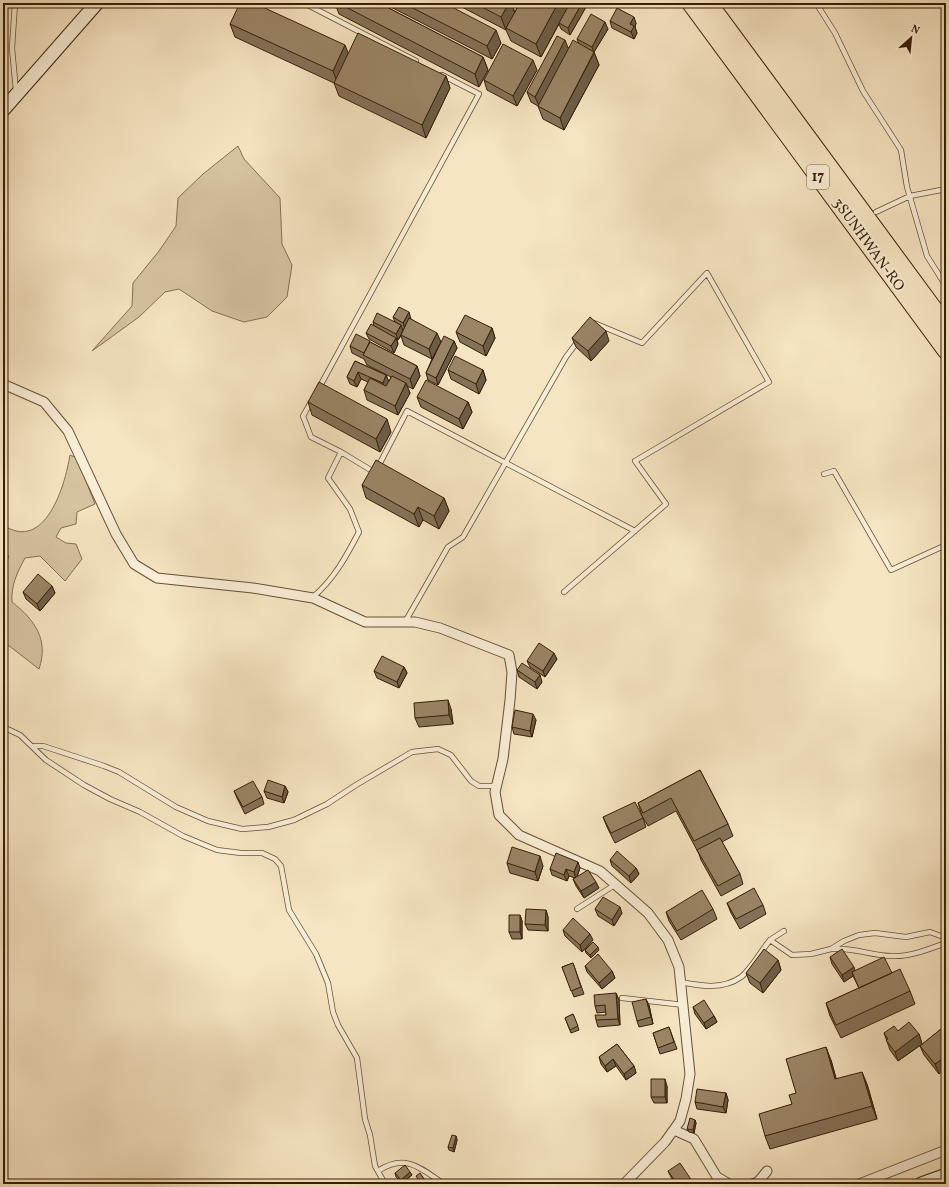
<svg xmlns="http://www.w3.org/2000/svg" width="949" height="1187" viewBox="0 0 949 1187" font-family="Vollkorn,serif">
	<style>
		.green { fill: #d6c3a2; stroke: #867053 }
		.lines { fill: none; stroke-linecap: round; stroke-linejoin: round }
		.lane-casing { stroke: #675034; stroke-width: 6 }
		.street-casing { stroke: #675034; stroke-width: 11 }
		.secondary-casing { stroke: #371e04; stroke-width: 15 }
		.highway-casing { stroke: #371e04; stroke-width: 18 }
		.lane { stroke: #f9eed7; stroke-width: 4.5 }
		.street { stroke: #f9eed7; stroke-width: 9 }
		.secondary { stroke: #f9eed7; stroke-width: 13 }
		.highway { stroke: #f6e5c2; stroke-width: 16 }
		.wall { fill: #847259; stroke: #371e04 }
		.shaded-wall { fill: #6c5d48; stroke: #371e04 }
		.building { fill: #9a8567; stroke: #371e04 }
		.labels { text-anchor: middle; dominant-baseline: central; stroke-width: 3.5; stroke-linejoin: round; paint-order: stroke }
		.shield { fill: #f9eed7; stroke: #715c43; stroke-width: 1 }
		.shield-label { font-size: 14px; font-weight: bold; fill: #371e04 }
		.street-label { font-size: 15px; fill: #371e04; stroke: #f9eed7 }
	</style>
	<rect width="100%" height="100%" fill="#f6e5c2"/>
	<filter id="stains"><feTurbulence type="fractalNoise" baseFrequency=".005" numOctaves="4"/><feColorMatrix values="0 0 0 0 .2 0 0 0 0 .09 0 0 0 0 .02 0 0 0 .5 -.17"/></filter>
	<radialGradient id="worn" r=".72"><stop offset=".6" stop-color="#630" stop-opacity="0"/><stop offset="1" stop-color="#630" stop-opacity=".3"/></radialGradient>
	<path class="green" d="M238,146L244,159L280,198L282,244L292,265L287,297L267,317L244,322L212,311L179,289L165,292L139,317L92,351L132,306L133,283L159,251L176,226L178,198L203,174Z
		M70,455L77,458L95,504L77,512L76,524L61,528L56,537L66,543L76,544L82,559L65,581L40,556L25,558C17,573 11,585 12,602C35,620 49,640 39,669L8,645L5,676H3V570L9,556L3,552V525C45,553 65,486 70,455Z"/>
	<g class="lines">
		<g class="lane-casing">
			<path id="lane" d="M15,3L12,48L16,91
				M304,3L416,61
				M816,3L835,33L863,91L901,150L907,187L927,256L946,286
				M876,212L910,196L946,189
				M940,277L946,274
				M319,388L479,94L442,75
				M311,402L303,416L311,437L341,452L328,478L350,509L359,532C346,557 334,579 313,597
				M341,452L374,472
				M378,467L407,411L635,531
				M824,474L834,471L891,570L946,545
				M564,592L666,504L635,461L769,382L707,273L642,343L594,323
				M405,622L448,547L463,537L566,357L578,341
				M3,727L20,735L46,760L84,785L110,799L140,812L183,836L217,850L241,853H262L275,859L281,866L289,910L316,954L328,983L333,1012L338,1025L357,1058L365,1119L370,1135L375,1166L385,1184
				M33,746H43L104,766L119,772L176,807L208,821L242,829L268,827L294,820L327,804L356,785L412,752L438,749L451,755L471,781L479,786H497
				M577,909L616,884
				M770,940L784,931
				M833,949C853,947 872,956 892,956C910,957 929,949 946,943
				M681,982C700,986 723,990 741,977C751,969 761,951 770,940L792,955L811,954L831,949L844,941L859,935L875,933L906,937L930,932L946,938
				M622,998L684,1005
				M378,1171C406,1153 420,1168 444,1184"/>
		</g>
		<g class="street-casing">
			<path id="street" d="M3,384L44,402L68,431L116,534L134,564L157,578L253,588L313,598L365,622H415L440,628L509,655L512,672L510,700L503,759L495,792L499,815L519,835L600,871L648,913L668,940L679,967L690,1074L686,1099L680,1121L665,1142L624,1184
				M674,1130L694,1139L717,1177L729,1184
				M752,1184L758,1182L767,1171
				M859,1184L946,1150"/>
		</g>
		<g class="secondary-casing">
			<path id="secondary" d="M3,110L97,3
				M921,1184L946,1175"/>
		</g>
		<g class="highway-casing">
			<path id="highway" d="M690,3L946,351
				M709,3L946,325"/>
		</g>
		<use href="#lane" class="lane"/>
		<use href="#street" class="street"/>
		<use href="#secondary" class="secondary"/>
		<use href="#highway" class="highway"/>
	</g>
	<path class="wall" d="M335,3H379L483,57L488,70L479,87L339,14Z
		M383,3H444L501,43L492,59Z
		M454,3H511L515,12L519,4L516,3H585L586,7L570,35L561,29L559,24L541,57L511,41L506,30Z
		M610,21L636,23L635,27L637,33L634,39L612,28Z
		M230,24L348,54L446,76L450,88L426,138L339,96L334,83L235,37Z
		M608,29L594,52L599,65L564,130L543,119L538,106L531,102L527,92L568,48L579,44L577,39Z
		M537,70L517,106L487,90L484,80Z
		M393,317L411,319L441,342L454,341L457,348L438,385L428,380L426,373L432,359L404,345L401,336L398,340L397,339L398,344L394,353L369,339L366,333L374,326L373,322H395Z
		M492,328L495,338L486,356L460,342L456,332Z
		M572,338L609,341L591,361L576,347Z
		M370,342L417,366L420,376L413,389L407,386L410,393L398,415L367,400L364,390L368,382L361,379L357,387L350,384L347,377L355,361L386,375L389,382L391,377L367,365L364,359L352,353L350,346Z
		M448,370H483L486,380L479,394L451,379Z
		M417,397L468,402L472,412L463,429L421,407Z
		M308,402L391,432L380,452L312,415Z
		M362,485L444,498L449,511L439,529L423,520L419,527L366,498Z
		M52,586L55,593L40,611L26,599L23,592Z
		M557,659L545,677L530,667L527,661Z
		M404,667L407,673L399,688L377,678L374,671Z
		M517,670L542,682L537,689L519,677Z
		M451,709L453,724L419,727L415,718Z
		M536,720L532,737L514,734L512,727Z
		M700,770L728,824L733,836L722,842L740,874L743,884L721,896L701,860L699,854L676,811L648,826L642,816L638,803Z
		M285,786L288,792L284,803L267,798L264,791Z
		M234,791L262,797L264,804L245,814L237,798Z
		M603,817L643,818L646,827L615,843L607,827Z
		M610,860L636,868L639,874L631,883L612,866Z
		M507,863L543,866L538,881L510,873Z
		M580,868L577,877L599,888L584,898L576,886L573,879L575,878L569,876L567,881L552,875L550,869Z
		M727,903L763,905L766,914L740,929L731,913Z
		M595,909L622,913L614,926L598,916Z
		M713,909L717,919L681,940L669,921L666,912Z
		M546,910L548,917V931L528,930L525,924Z
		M520,915L522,921V939H512L509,932Z
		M563,930L593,940L582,952L565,936Z
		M585,950H599L591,958L586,953Z
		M830,957L855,971L892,973L910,991L915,1004L841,1038L830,1016L826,1003L859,988L853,976L844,982L832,964Z
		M778,960L781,970L763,993L750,983L746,973Z
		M573,963L584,994L574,997L562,967Z
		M585,966L612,971L615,978L602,989L587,972Z
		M616,993L619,1000L620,1025L598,1027L596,1020L606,1015V1012L597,1013L595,1006Z
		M649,1005L653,1024L639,1027L637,1021Z
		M693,1007L714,1016L717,1022L706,1029L695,1014Z
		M573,1014L579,1030L571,1033L565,1018Z
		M946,1025L939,1074L924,1055L920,1046Z
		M669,1027L677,1049L660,1054L653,1033Z
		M898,1031L919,1034L922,1044L898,1061L890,1050L884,1033Z
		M617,1044L634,1066L636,1073L626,1080L616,1066L607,1072L601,1064L599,1057Z
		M831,1060L836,1079L867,1084L877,1119L770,1149L765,1136L792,1104L796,1093Z
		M667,1086V1103H654L651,1097Z
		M726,1093L728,1100L726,1113L697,1109L695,1102Z
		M695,1120L696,1123L694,1133L689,1132L687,1129Z
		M456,1136L457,1140L454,1152L449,1150L448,1147Z
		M668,1171L694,1184H675L671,1177Z
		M410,1172L412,1175L402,1183L396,1177L395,1173Z"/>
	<path class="shaded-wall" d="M509,3H511L515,13L506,28V30L501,17Z
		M558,3H570L541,57L536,44Z
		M582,3H585L586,7L570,35L568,28Z
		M634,17L636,23L635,27L637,33L634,39L631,32L630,24Z
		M605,22L608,29L594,52L599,65L564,130L560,118L594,53L592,47Z
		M496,30L501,43L492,59L487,46Z
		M565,40L569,50L539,106L535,97Z
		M345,45L350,58L338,84L333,71Z
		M483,57L488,70L479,87L475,74Z
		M533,60L537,70L517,106L513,96Z
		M446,76L450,88L426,138L422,125Z
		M409,312L411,319L405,329L403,323Z
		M401,325L403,331L398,340L396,334Z
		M492,328L495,338L486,356L483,346Z
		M606,331L609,341L591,361L588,351Z
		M437,333L441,342L432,359L429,349Z
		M396,338L398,344L394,353L391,346Z
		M454,341L457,348L438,385L436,378Z
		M417,366L420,376L413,389L410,379Z
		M483,370L486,380L479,394L476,384Z
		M358,372L361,379L357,387L354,381Z
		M386,375L389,382L385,390L383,383Z
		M406,383L410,393L398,415L395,406Z
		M468,402L472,412L463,429L459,419Z
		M387,419L391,432L380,452L376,439Z
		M444,498L449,511L439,529L434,516Z
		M418,507L423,520L419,527L414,514Z
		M52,586L55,593L40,611L37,604Z
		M554,653L557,659L545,677L543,671Z
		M404,667L407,673L399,688L397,682Z
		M540,675L542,682L537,689L535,682Z
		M448,700L451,709L453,724L449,715Z
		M533,714L536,720L532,737L530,731Z
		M285,786L288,792L284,803L282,797Z
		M540,856L543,866L538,881L535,872Z
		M578,862L580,868L576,879L574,872Z
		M636,868L639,874L631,883L629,876Z
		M566,869L569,876L567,881L564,875Z
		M596,882L599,888L584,898L581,891Z
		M620,907L622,913L614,926L612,920Z
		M546,910L548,917V931L545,925Z
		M520,915L522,921V939L520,932Z
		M590,934L593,940L582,952L580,945Z
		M598,947L599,950L591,958L590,955Z
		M778,960L781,970L763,993L760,983Z
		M854,967L856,974L852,972L853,976L844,982L842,975Z
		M612,971L615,978L602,989L599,983Z
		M616,993L619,1000L620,1025L618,1019Z
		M646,999L649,1005L653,1024L651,1017Z
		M714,1016L717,1022L706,1029L704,1023Z
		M919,1034L922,1044L898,1061L895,1052Z
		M826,1047L831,1060L840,1092L835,1079Z
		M946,1056V1068L939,1074L935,1064Z
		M613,1059L616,1066L607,1072L605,1066Z
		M634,1066L636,1073L626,1080L624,1074Z
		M862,1072L867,1084L877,1119L872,1106Z
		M665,1079L667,1086V1103L665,1097Z
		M726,1093L728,1100L726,1113L723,1107Z
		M695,1120L696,1123L694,1133L693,1130Z
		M456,1136L457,1140L454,1152L453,1148Z
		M410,1172L412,1175L402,1183L401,1180Z"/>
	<path class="building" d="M240,3H254L345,45L333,71L230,24Z
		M338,3H379L483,57L475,74Z
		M403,3H444L496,30L487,46Z
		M474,3H509L501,17Z
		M520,3H558L536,44L506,28Z
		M570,3H582L568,28L559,23Z
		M617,8L634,17L630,24L634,26L631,32L610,21Z
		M591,14L605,22L592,47L577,39Z
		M358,33L446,76L422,125L334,83Z
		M557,36L565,40L535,97L527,92Z
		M573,40L594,52L560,118L538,106Z
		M503,44L533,60L513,96L484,80Z
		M399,307L409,312L403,323L393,317Z
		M377,313L401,325L396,334L373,322Z
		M465,315L492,328L483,346L456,332Z
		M590,317L606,331L588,351L572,338Z
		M409,318L437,333L429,349L401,335Z
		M371,324L396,338L391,346L366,333Z
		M356,334L370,341L364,353L350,346Z
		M444,336L454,341L436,378L426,373Z
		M370,342L417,366L410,379L363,355Z
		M455,356L483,370L476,384L448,370Z
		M355,361L386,375L383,383L358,372L354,381L347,377Z
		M392,376L406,383L395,406L364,390L370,378L386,386Z
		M426,380L468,402L459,419L417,397Z
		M319,382L387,419L376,439L308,402Z
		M376,460L444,498L434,516L418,507L414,514L362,485Z
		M38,574L52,586L37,604L23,592Z
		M539,643L554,653L543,671L527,661Z
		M382,656L404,667L397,682L374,671Z
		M522,663L540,675L535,682L517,670Z
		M448,700L449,715L415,718L414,703Z
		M515,710L533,714L530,731L512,727Z
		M700,770L728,824L694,841L671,798L643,813L638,803Z
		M268,780L285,786L282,797L264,791Z
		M253,781L262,797L243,807L234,791Z
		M635,802L643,818L611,833L603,817Z
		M720,838L740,874L718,886L697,850Z
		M512,847L540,856L535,872L507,863Z
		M617,851L636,868L629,876L610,860Z
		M556,853L578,862L574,872L566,869L564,875L550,869Z
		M588,870L596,882L581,891L573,879Z
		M754,888L763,905L736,919L727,903Z
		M702,890L713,909L677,931L666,912Z
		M603,897L620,907L612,920L595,909Z
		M526,909L546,910L545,925L525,924Z
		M509,915H520V932H509Z
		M573,918L590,934L580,945L563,930Z
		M593,942L598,947L590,955L585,950Z
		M764,949L778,960L760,983L746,973Z
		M842,949L854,967L842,975L830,957Z
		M598,954L612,971L599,983L585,966Z
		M884,957L892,973L859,988L852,972Z
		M573,963L581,987L571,991L562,967Z
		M900,969L910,991L836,1025L826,1003Z
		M616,993L618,1019L596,1020L595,1015H606L605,1005L595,1006L594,995Z
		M646,999L651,1017L637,1021L632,1002Z
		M704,1000L714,1016L704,1023L693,1007Z
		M573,1014L578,1026L570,1030L565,1018Z
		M909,1022L919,1034L895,1052L886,1040L888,1039L884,1033L894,1026L898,1031Z
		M946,1025V1056L935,1064L920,1046Z
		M669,1027L674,1042L658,1048L653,1033Z
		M617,1044L634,1066L624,1074L613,1059L605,1066L599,1057Z
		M826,1047L835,1079L862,1072L872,1106L765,1136L759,1114L792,1104L789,1095L796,1093L786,1059Z
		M651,1079H665V1097H651Z
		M697,1089L726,1093L723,1107L695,1102Z
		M690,1118L695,1120L693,1130L687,1129Z
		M452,1135L456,1136L453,1148L448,1147Z
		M680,1163L694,1184H677L668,1171Z
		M405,1165L410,1172L401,1180L395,1173Z
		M420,1173L427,1183L425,1184H421L416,1176Z"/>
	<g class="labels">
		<rect class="shield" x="807" y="165" width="22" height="24" rx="3"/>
		<g class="shield-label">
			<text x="818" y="177">17</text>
		</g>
		<g class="street-label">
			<text transform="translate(868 245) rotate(54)">3SUNHWAN-RO</text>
		</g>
	</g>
	<rect width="949" height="1187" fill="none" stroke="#f6e5c2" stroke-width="16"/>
	<rect x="4" y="4" width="941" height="1179" fill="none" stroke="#371e04" stroke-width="2"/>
	<rect x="8" y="8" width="933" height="1171" fill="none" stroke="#371e04"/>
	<g transform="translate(911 38) rotate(27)" stroke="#f9eed7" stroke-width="3" paint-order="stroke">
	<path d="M0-3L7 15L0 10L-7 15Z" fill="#371e04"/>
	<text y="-6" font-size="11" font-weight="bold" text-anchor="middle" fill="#371e04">N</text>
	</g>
	<rect width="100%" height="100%" filter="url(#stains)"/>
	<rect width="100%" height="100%" fill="url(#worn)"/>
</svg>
